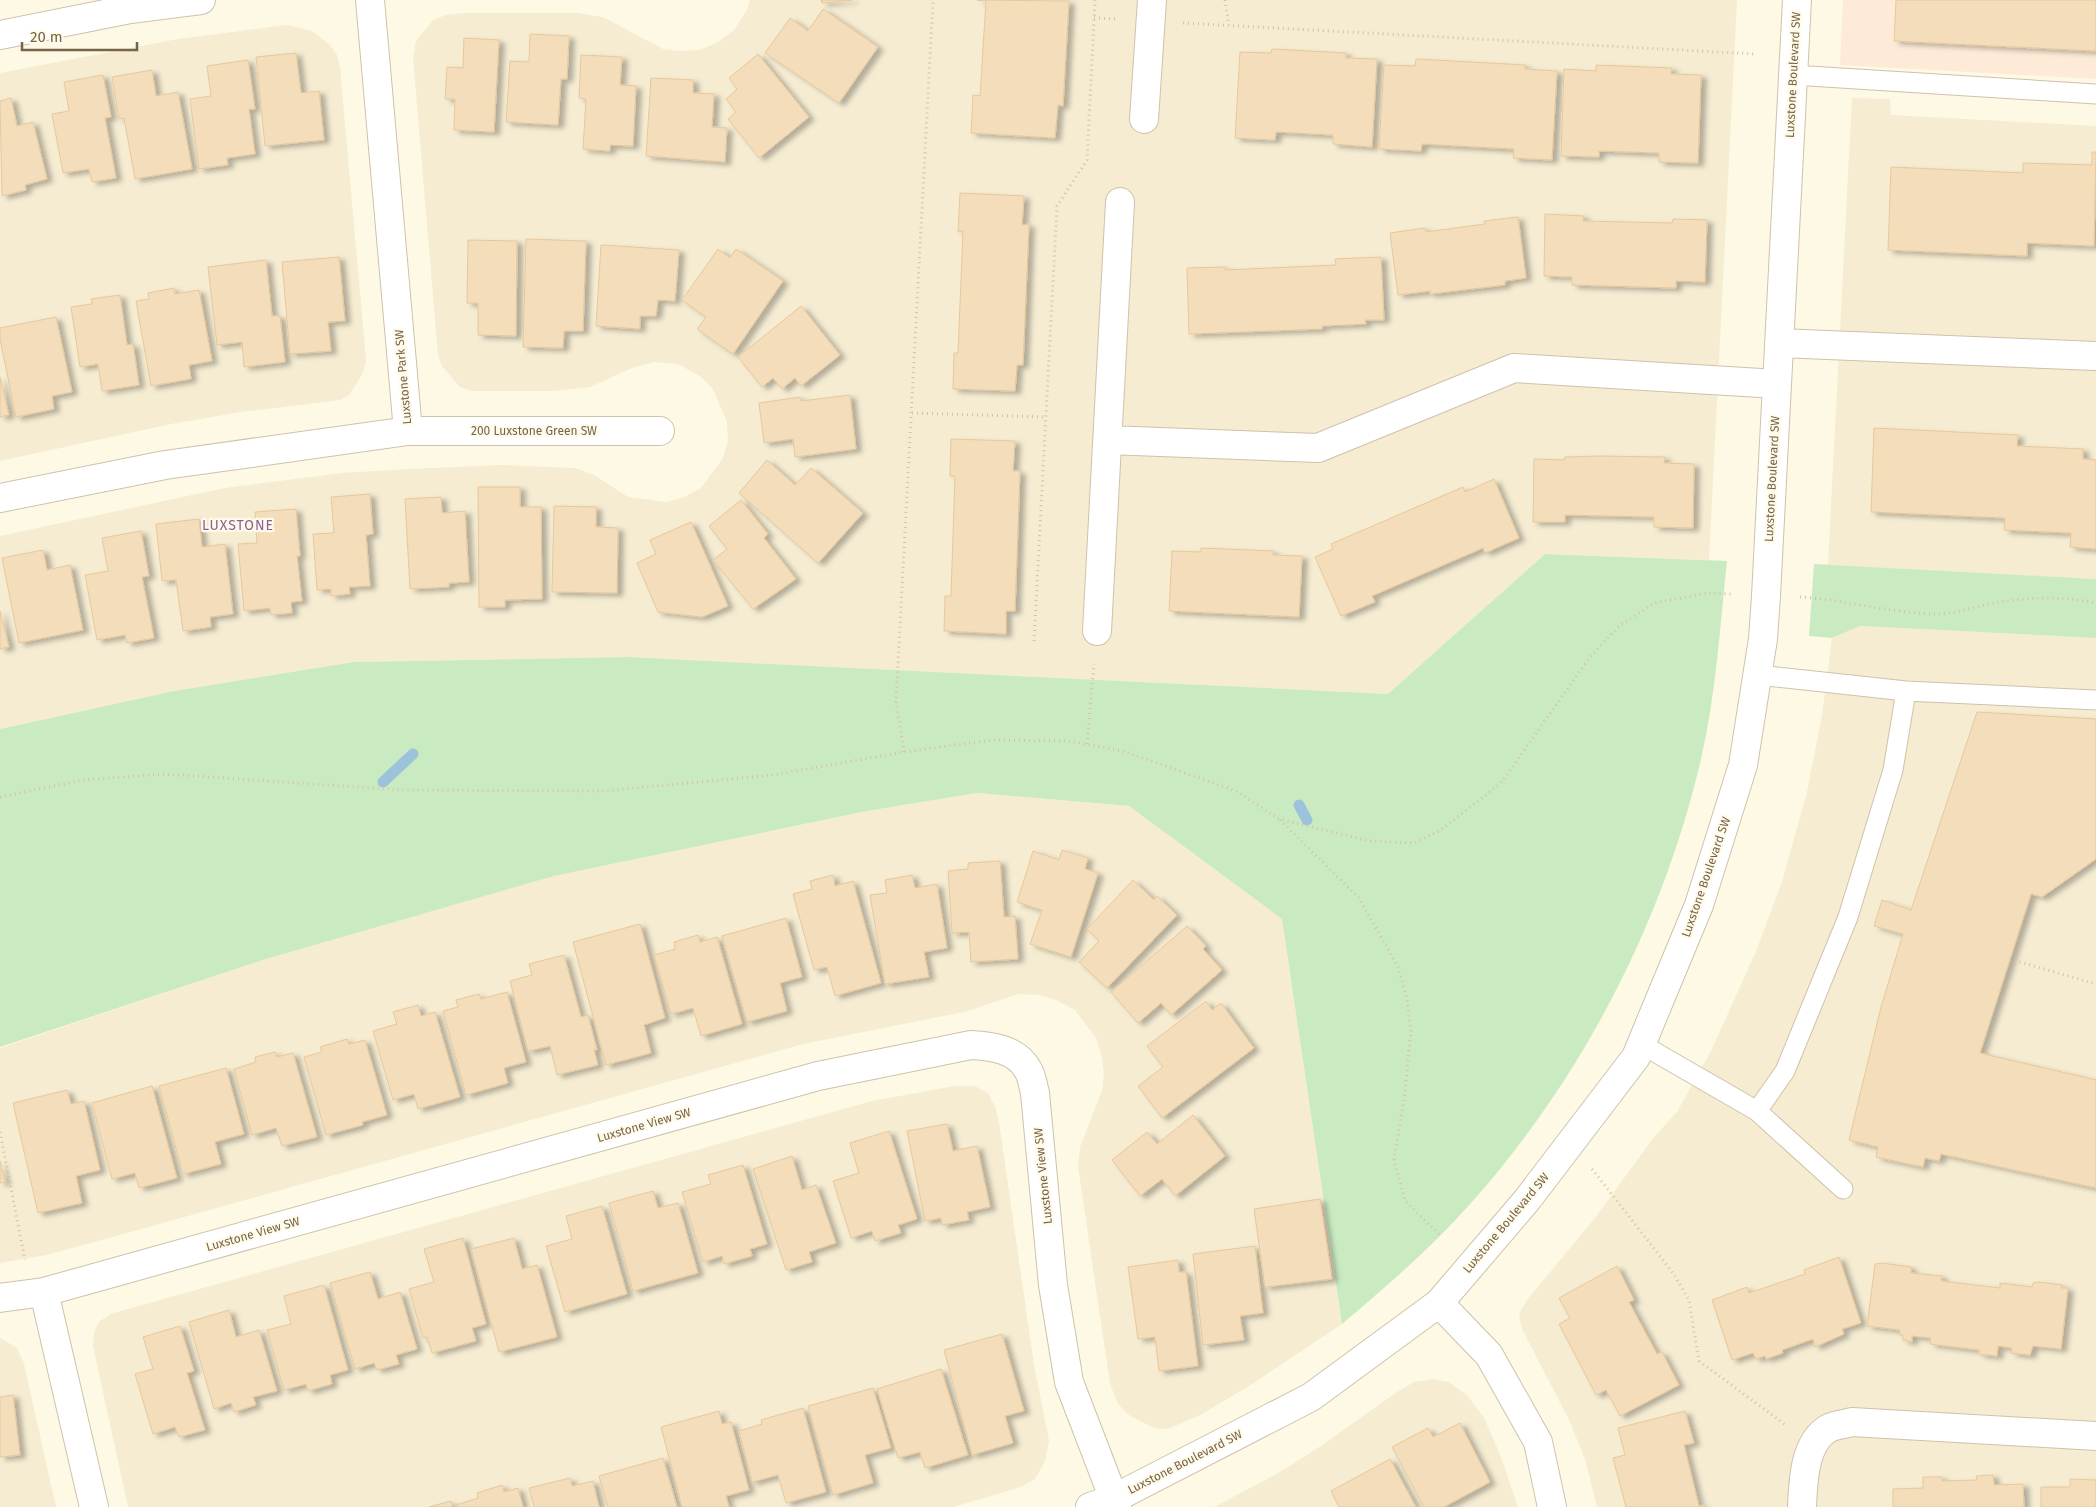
<svg xmlns="http://www.w3.org/2000/svg" width="2096" height="1507" viewBox="0 0 2096 1507" font-family="'Fira Sans',sans-serif">
	<style>
		.residential { fill: #f5ecd2 }
		.commercial { fill: #feebd7 }
		.green { fill: #caebc2 }
		.lines { fill: none; stroke-linecap: round; stroke-linejoin: round }
		.stream { stroke: #9dc3da; stroke-width: 11 }
		.building { fill: #f4ddba; stroke: #e7c89a; filter: url(#shadow) }
		.lane-casing { stroke: #cfc2aa; stroke-width: 21 }
		.street-casing { stroke: #cfc2aa; stroke-width: 30 }
		.path { stroke: #d9c19d; stroke-width: 3; stroke-dasharray: 1 4; stroke-linecap: butt }
		.lane { stroke: #fff; stroke-width: 19 }
		.street { stroke: #fff; stroke-width: 28 }
		.labels { text-anchor: middle; dominant-baseline: central; stroke-width: 4.5; stroke-linejoin: round; paint-order: stroke }
		.street-label { font-size: 12px; fill: #776348; stroke: #fffbeb }
		.neighbourhood-label { font-size: 14px; letter-spacing: 1px; fill: #8d5f94; stroke: #fffbeb }
	</style>
	<defs>
		<filter id="shadow"><feDropShadow dx="5.5" dy="3" stdDeviation="2.5" flood-color="#0004"/></filter>
	</defs>
	<rect width="100%" height="100%" fill="#fdf9e4"/>
	<path class="residential" d="M750,0H1737L1709,560L1545,554L1388,694L627,657L354,662L174,691L0,729V536L225,488L343,473L409,469L503,465L575,468L594,475L628,497L667,502L684,497L701,488L723,458L728,442L727,422L713,389L700,376L678,364L654,362L632,368L590,387L553,391H472L460,387L442,366L438,355L413,57L416,41L433,20L446,15L465,13H577L603,17L663,49L680,51L700,50L718,42L734,30L746,12Z
		M287,25L312,31L329,44L337,55L340,68L366,360L363,373L349,395L340,400L241,412L171,424L0,461V73L178,39Z
		M1852,98L1890,99L1891,115L2096,126V579L1828,565Z
		M1860,626L2096,638V1507H1597L1585,1459L1569,1420L1522,1329L1519,1314L1527,1300L1595,1218L1654,1137L1677,1112L1712,1049L1757,949L1782,882L1807,792L1822,715L1832,638Z
		M977,793L1129,806L1282,919L1342,1324L1249,1386L1200,1415L1168,1429L1154,1428L1129,1415L1118,1404L1110,1384L1078,1166L1080,1147L1102,1091L1104,1073L1102,1057L1096,1038L1075,1010L1056,1000L1039,995L1018,994L968,1011L803,1044L91,1243L46,1255L0,1263V1048L266,959L554,876L867,811Z
		M955,1086H975L988,1093L996,1109L1000,1129L1034,1365L1049,1441L1045,1461L1035,1479L1021,1487L953,1507H128L93,1346L94,1332L99,1322L110,1314L872,1101Z
		M0,1338L17,1348L24,1364L56,1507H0Z
		M1433,1379L1449,1382L1468,1396L1484,1418L1499,1452L1518,1507H1214L1275,1475L1315,1450L1397,1392L1414,1382Z"/>
	<path class="commercial" d="M1843,0H2096V79L1840,65Z"/>
	<path class="green" d="M1545,554L1727,561C1720,627 1716,694 1701,759C1663,922 1583,1077 1471,1203C1432,1247 1387,1286 1342,1324L1282,919L1129,806L977,793L867,811L554,876L266,959L0,1047V729L174,691L354,662L627,657L1388,694Z
		M1814,564L2096,579V638L1860,626L1832,638L1809,636Z"/>
	<g class="lines">
		<path class="stream" d="M383,782L413,754
			M1299,805L1307,820"/>
	</g>
	<path class="building" d="M821,0H852L822,3Z
		M977,0L1069,1L1063,106L1058,105L1055,138L971,133L973,95L980,96L986,1Z
		M1896,0H2096V51L1894,41Z
		M823,9L878,47L839,103L765,53L790,18L808,31Z
		M530,34L569,36L567,79H561L558,125L506,122L510,61L529,62Z
		M464,38L499,40L494,132L454,130L455,99H445L447,67L463,68Z
		M1272,49L1346,53V58L1377,59L1372,147L1333,144V135L1276,132L1275,140L1235,138L1240,52L1271,53Z
		M296,53L301,93L319,91L324,140L265,146L256,57Z
		M758,54L809,117L759,158L728,119L736,112L726,99L737,89L729,78Z
		M581,55L622,57L620,85L636,86L633,146L610,145V151L583,149L586,99L579,98Z
		M1416,59L1525,65V69L1557,71L1552,160L1513,158L1514,149L1422,144L1421,151L1379,149L1384,65L1415,66Z
		M248,60L255,109H249L255,154L227,158L228,165L199,169L190,99L211,96L207,66Z
		M1596,65L1672,68L1671,74L1701,75L1698,163L1659,162V153L1599,151V157L1561,156L1564,69L1596,71Z
		M152,70L156,96L178,92L192,169L135,179L124,118L119,119L112,77Z
		M103,75L111,117L105,118L116,178L92,182L89,169L63,173L52,114L69,111L64,82Z
		M651,78L693,80V93L714,94L712,127L727,128L725,162L646,156Z
		M11,98L17,126L33,122L47,179L25,185L26,190L2,196L0,101Z
		M2092,152H2096L2094,246L2027,243V256L1888,250L1891,167L2023,173V163L2092,165Z
		M960,193L1024,196L1022,225L1029,224L1023,365H1017L1015,391L953,389L954,353H958L963,231L958,232Z
		M1545,214L1584,216L1583,221L1672,223L1673,219L1707,220L1705,282L1676,281V288L1572,285V277L1544,276Z
		M1518,217L1526,278L1505,281V285L1430,294V291L1398,295L1390,233L1425,228L1426,232L1485,224L1484,221Z
		M526,239L586,241L583,331H564L563,348L523,347Z
		M468,240L517,241L516,336L478,335V303H467Z
		M601,245L679,250L675,301L658,300L656,316H640V329L596,326Z
		M718,249L730,258L736,249L783,281L733,354L697,329L706,317L682,300Z
		M339,257L345,321L328,322L331,351L290,354L282,262Z
		M1381,257L1384,320H1365L1366,324L1322,326V329L1189,334L1187,268L1225,267V270L1336,265L1335,259Z
		M266,260L272,316H280L285,362L244,367L242,342L217,345L208,267Z
		M174,288L175,294L199,290L212,361L189,365L191,379L151,386L136,301L149,299L148,293Z
		M120,295L127,345L133,344L139,385L102,391L98,364L80,367L71,307L92,304L91,299Z
		M801,306L840,355L801,386L795,378L782,389L773,378L762,387L738,357Z
		M56,317L72,392L52,396L54,409L16,417L0,339V328Z
		M0,377L9,415L0,417Z
		M850,395L856,449L795,457L793,439L764,443L759,403L800,397L801,401Z
		M1874,428L2018,435L2017,446L2083,449V459L2096,460V549L2070,547L2071,533L2004,530L2005,518L1871,512Z
		M951,439L1015,441L1013,471H1020L1015,611H1006V634L944,631L945,596H951L955,476H950Z
		M1598,456L1665,457L1664,463L1694,464L1693,528L1654,527V517L1565,515V522H1533L1534,459L1564,460L1565,457Z
		M767,460L795,485L811,468L863,513L818,563L739,493Z
		M1494,479L1519,538L1485,553L1483,548L1372,596L1375,602L1341,616L1315,557L1333,549L1331,544L1463,487L1465,492Z
		M478,487H520V507H541L542,599L505,600V607H479Z
		M370,494L373,534L366,535L370,586L349,587L350,594L331,596V589L317,590L313,534L334,533L331,497Z
		M441,497L442,513L465,511L469,582L449,583V587L410,589L405,499Z
		M741,500L768,534L764,538L796,579L753,609L713,560L727,549L709,526Z
		M554,506L596,507V527L618,528L617,593L552,592Z
		M296,509L300,556H297L302,601L291,602L292,613L271,615L270,608L244,611L238,544L257,543L255,512Z
		M199,519L202,547L225,544L233,614L210,617L211,627L183,631L176,580L162,581L156,524Z
		M691,522L728,606L702,617L658,612L637,563L656,554L650,540Z
		M141,531L149,576L142,577L154,638L127,643L125,635L97,640L85,575L108,571L102,538Z
		M1201,548L1273,551V555L1302,556L1299,617L1169,611L1172,551L1201,552Z
		M43,550L47,570L70,565L83,630L19,643L2,558Z
		M0,611L9,647L0,649Z
		M1977,712L2096,719V859L2042,897L2031,894L1980,1053L2096,1080V1188L1941,1154L1939,1161L1925,1158L1923,1167L1876,1157L1878,1147L1849,1140L1881,1007L1903,934L1874,926L1882,900L1911,910Z
		M1062,850L1088,858L1085,869L1098,873L1071,957L1030,944L1042,910L1017,902L1033,851L1059,860Z
		M1000,861L1004,917L1015,916L1018,959L971,962L969,932L952,933L948,871L968,869V863Z
		M833,875L835,886L853,881L881,983L835,996L827,967L814,970L793,894L812,889L810,881Z
		M912,875L915,888L937,884L947,948L924,952L929,977L885,984L870,895L887,893L885,880Z
		M1133,880L1154,900L1157,896L1177,915L1107,988L1079,962L1099,941L1087,929Z
		M786,918L802,977L780,983L787,1011L747,1022L722,936Z
		M640,924L665,1018L644,1025L651,1053L606,1065L573,942Z
		M1187,926L1206,946L1203,949L1222,970L1171,1015L1161,1003L1138,1023L1111,992Z
		M698,935L700,942L717,937L742,1024L701,1036L693,1008L671,1014L654,955L675,949L674,942Z
		M564,955L581,1017L588,1015L597,1050H594L598,1065L557,1075L550,1046L528,1051L510,981L532,975L529,964Z
		M507,992L526,1062L504,1068L508,1083L466,1095L443,1011L458,1007L456,1000L479,994L481,999Z
		M1206,1001L1212,1010L1221,1003L1254,1048L1162,1118L1138,1086L1163,1067L1147,1046Z
		M418,1005L421,1016L435,1012L460,1097L418,1109L414,1094L393,1100L373,1031L397,1024L393,1012Z
		M347,1039L349,1044L365,1040L387,1115L362,1122L363,1125L326,1135L304,1057L322,1052L320,1047Z
		M275,1052L277,1057L293,1053L317,1137L282,1146L276,1128L252,1135L234,1069L256,1062L255,1057Z
		M226,1068L244,1134L215,1142L221,1164L183,1174L159,1086Z
		M152,1086L177,1178L139,1188L135,1173L112,1179L92,1103Z
		M67,1090L71,1104L84,1101L100,1170L76,1176L82,1203L38,1213L13,1103Z
		M1193,1115L1225,1156L1175,1196L1162,1179L1140,1196L1112,1160L1147,1132L1157,1144Z
		M947,1124L953,1151L977,1146L990,1207L967,1212L969,1220L942,1225L941,1218L925,1221L907,1131Z
		M889,1131L917,1219L898,1225L901,1233L875,1241L872,1231L851,1238L833,1181L859,1173L850,1143Z
		M792,1156L802,1190L816,1185L836,1243L809,1252L812,1262L786,1270L753,1169Z
		M0,1161L5,1182L0,1183Z
		M743,1165L767,1244L750,1249L752,1256L724,1264L722,1256L703,1262L682,1192L711,1184L708,1175Z
		M653,1191L658,1208L678,1203L698,1273L633,1291L609,1203Z
		M1320,1199L1332,1279L1265,1287L1254,1209Z
		M602,1206L627,1294L565,1312L546,1246L572,1239L566,1216Z
		M463,1238L486,1324L472,1328L476,1341L432,1353L427,1337L423,1338L409,1289L434,1282L424,1249Z
		M514,1238L522,1269L537,1265L557,1337L499,1352L471,1249Z
		M1255,1246L1263,1313L1240,1316L1244,1340L1203,1345L1193,1254Z
		M1839,1257L1861,1323L1842,1329L1844,1334L1815,1347L1813,1339L1782,1350L1783,1353L1766,1359L1765,1356L1756,1359L1753,1353L1732,1360L1712,1300L1747,1287L1749,1293L1805,1274L1804,1270Z
		M1178,1260L1179,1272H1186L1198,1366L1159,1371L1155,1337L1138,1339L1128,1267Z
		M1882,1263L1911,1267V1273L1942,1276L1941,1281L2000,1288V1283L2032,1287L2033,1283L2038,1282L2062,1285L2061,1288H2068L2061,1349L2033,1346L2030,1355L2011,1353L2012,1348L1998,1346L1997,1356L1979,1354V1350L1930,1344L1931,1338L1912,1336V1342L1903,1340V1335H1900V1330L1867,1326L1875,1264Z
		M1617,1266L1634,1300L1629,1302L1657,1354L1662,1352L1679,1385L1620,1416L1606,1390L1596,1395L1559,1324L1570,1318L1559,1298Z
		M370,1272L378,1299L400,1292L417,1349L396,1355L399,1364L377,1370L374,1363L355,1369L330,1283Z
		M324,1285L348,1370L330,1375L332,1384L308,1391L306,1384L284,1390L267,1330L291,1324L284,1296Z
		M229,1310L236,1337L259,1330L277,1391L253,1397L256,1405L234,1412L231,1403L214,1409L189,1322Z
		M180,1326L194,1371L187,1373L205,1430L179,1437L175,1427L153,1434L135,1374L153,1369L143,1337Z
		M1002,1334L1024,1411L1005,1416L1013,1443L972,1455L944,1350Z
		M941,1369L968,1455L925,1468L920,1452L898,1458L877,1389Z
		M873,1388L891,1448L865,1455L873,1483L833,1495L808,1406Z
		M13,1395L20,1455L0,1457V1397Z
		M803,1408L826,1492L786,1503L778,1475L752,1482L739,1431L762,1424L761,1420Z
		M719,1411L722,1424L731,1422L749,1490L726,1496L729,1507H682L661,1427Z
		M1685,1411L1694,1443L1684,1445L1699,1506L1704,1505V1507H1626L1613,1458L1625,1455L1618,1428Z
		M1460,1423L1490,1482L1444,1507H1424L1392,1447L1428,1428L1433,1437Z
		M663,1458L677,1507H608L599,1476Z
		M1390,1459L1416,1507H1339L1331,1491Z
		M1993,1475L1994,1485L2023,1484L2024,1507H1893V1489L1923,1488V1477H1942V1481L1977,1480L1976,1476Z
		M570,1478L572,1486L593,1481L599,1507H534L529,1488Z
		M2070,1479L2096,1480V1507H2041V1487H2070Z
		M502,1485L504,1492L518,1488L523,1507H457L456,1505L478,1498L477,1493Z
		M451,1501L452,1507H429Z"/>
	<g class="lines">
		<g class="lane-casing">
			<path id="lane" d="M1793,75L2096,94
				M1758,675L1906,691L2096,700
				M1641,1044L1757,1111L1843,1189
				M1757,1111L1785,1071L1848,917L1893,770L1906,691"/>
		</g>
		<g class="street-casing">
			<path id="street" d="M370,0L408,431
				M0,35L130,9L201,0
				M1144,119L1152,0
				M1779,343L2096,356
				M1108,440L1318,448L1514,368L1777,384
				M0,498L165,465L408,431H660
				M1097,631L1120,202
				M0,1298L44,1292
				M1439,1303L1489,1355L1538,1442L1552,1507
				M94,1507L44,1292L818,1076L971,1045C991,1046 1017,1049 1028,1070C1032,1076 1033,1086 1035,1093L1053,1285L1069,1382L1117,1507
				M1090,1507L1115,1498L1311,1397L1439,1303L1527,1200L1636,1057L1699,905L1743,765L1763,639L1766,596L1797,0
				M1802,1507C1803,1482 1804,1442 1829,1428C1835,1425 1845,1424 1852,1422L2096,1436"/>
		</g>
		<path class="path" d="M1225,0L1229,25
			M1094,18L1117,19
			M1183,23L1755,54
			M912,413L1047,417
			M1800,597C1847,600 1894,614 1941,614C1961,613 1981,604 2001,602C2032,597 2065,596 2096,603
			M1034,641L1057,206L1087,160L1095,0
			M1087,744L1094,664
			M904,752L896,702L933,0
			M0,797L83,780L166,774L402,790L603,791L773,775L904,752L993,740L1068,741L1123,751L1236,791L1279,819L1370,841L1414,843L1441,830L1501,783L1590,657L1619,626L1654,603L1708,593L1731,594
			M1280,820L1359,898L1398,967L1407,999L1411,1031L1404,1100L1394,1160L1405,1201L1441,1236
			M2010,959L2096,984
			M0,1132L25,1260
			M1592,1169L1673,1273L1689,1300L1699,1361L1787,1426"/>
		<use href="#lane" class="lane"/>
		<use href="#street" class="street"/>
	</g>
	<g class="labels">
		<g class="street-label">
			<text transform="translate(1793 75) rotate(-87)">Luxstone Boulevard SW</text>
			<text transform="translate(403 377) rotate(-95)">Luxstone Park SW</text>
			<text x="534" y="431">200 Luxstone Green SW</text>
			<text transform="translate(1772 479) rotate(-87)">Luxstone Boulevard SW</text>
			<text transform="translate(1706 877) rotate(-71)">Luxstone Boulevard SW</text>
			<text transform="translate(644 1125) rotate(-16)">Luxstone View SW</text>
			<text transform="translate(1043 1176) rotate(-96)">Luxstone View SW</text>
			<text transform="translate(1506 1223) rotate(-50)">Luxstone Boulevard SW</text>
			<text transform="translate(253 1234) rotate(-16)">Luxstone View SW</text>
			<text transform="translate(1185 1462) rotate(-27)">Luxstone Boulevard SW</text>
		</g>
		<g class="neighbourhood-label">
			<text x="238" y="525">LUXSTONE</text>
		</g>
	</g>
	<path d="M22 42v8h115v-8" fill="none" stroke="#776348" stroke-width="2.5"/>
	<text x="30" y="42" font-size="15" fill="#776348" stroke="#fffbeb" stroke-width="4" paint-order="stroke">20 m</text>
</svg>
